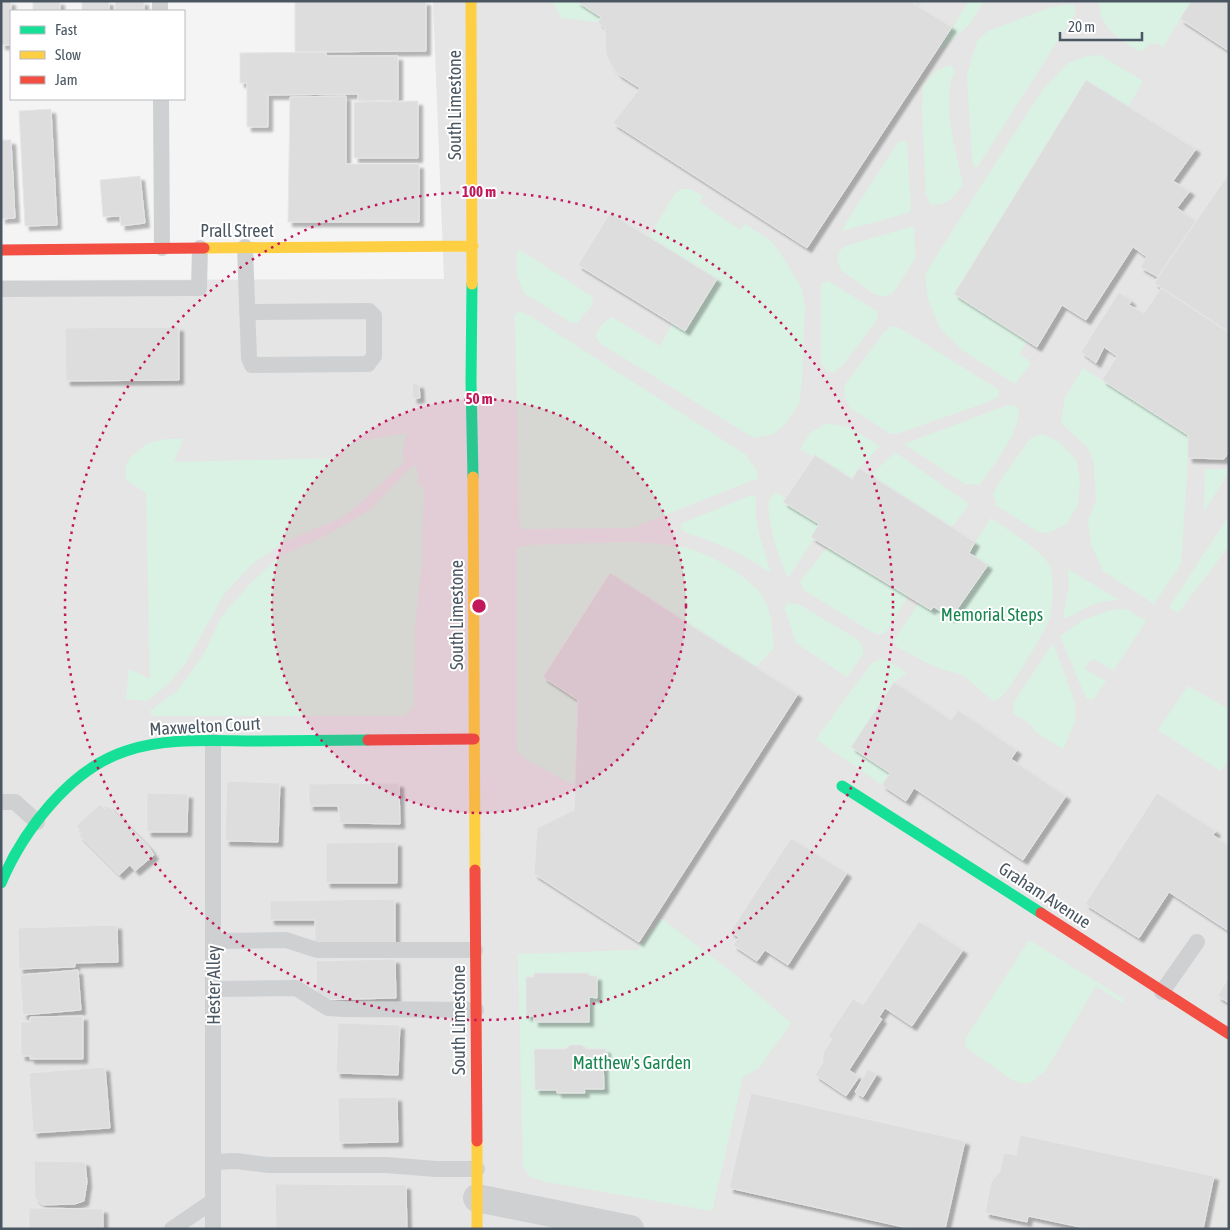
<svg xmlns="http://www.w3.org/2000/svg" width="1230" height="1230" viewBox="0 0 1230 1230" font-family="'Asap Condensed',sans-serif">
	<style>
		.education { fill: #e6e5e6 }
		.green { fill: #d9f2e3 }
		.building { fill: #ddddde; stroke: #e5e6e7; filter: url(#shadow) }
		.lines { fill: none; stroke-linecap: round; stroke-linejoin: round }
		.lane { stroke: #ced0d2; stroke-width: 16 }
		.street { stroke: #ced0d2; stroke-width: 28 }
		.fast { stroke: #16e098; stroke-width: 11 }
		.slow { stroke: #ffcf43; stroke-width: 11 }
		.jam { stroke: #f24e42; stroke-width: 11 }
		.ring { fill: none; stroke: #c2185b; stroke-width: 2.5; stroke-dasharray: 2.5 5 }
		.labels { text-anchor: middle; dominant-baseline: central; stroke-width: 4; stroke-linejoin: round; paint-order: stroke }
		.street-label { font-size: 18px; fill: #4a5661; stroke: #fff }
		.park-label { font-size: 18px; fill: #17864f; stroke: #fff }
		.centre { fill: #c2185b; stroke: #fff; stroke-width: 2.5 }
		.ring-label { font-size: 15px; text-anchor: middle; font-weight: bold; fill: #c2185b; stroke: #fff; stroke-width: 4; stroke-linejoin: round; paint-order: stroke }
	</style>
	<defs>
		<filter id="shadow"><feDropShadow dx="4.5" dy="4.5" stdDeviation="1" flood-color="#0004"/></filter>
	</defs>
	<rect width="100%" height="100%" fill="#f4f4f4"/>
	<path class="education" d="M433,1H1229V1229H1V280L444,279Z"/>
	<path class="green" d="M552,1H576L601,17L598,22L561,18Z
		M969,1H984L969,25L938,51Z
		M1099,1H1191L1163,47L1156,43L1149,44L1142,52C1121,42 1099,27 1099,1Z
		M1071,4L1074,5L1076,12L978,166L974,167L972,158L967,75L977,41L988,31L1049,8Z
		M1100,55L1143,81L1128,107L1086,81L954,294L1028,342L1019,353L1031,363L1015,384L962,350L940,328L928,299L925,276L932,263L1041,92L1068,63L1087,56Z
		M951,65L955,71C940,105 956,150 963,185C953,197 947,207 930,204L926,194L922,111L923,86L937,70Z
		M904,140L907,144L911,211L907,213L843,231L846,223L898,142Z
		M681,189H690L703,196L699,202L740,230L745,224L771,241L784,259L801,287L805,306L802,380L799,404L785,424L774,434L754,438L601,344L595,336L602,324L612,317L660,346L672,324L685,331L717,279L649,237L674,195Z
		M914,226L915,259L893,293L885,297L874,294L841,270L837,259L840,250L848,245Z
		M517,251H522L593,297L592,305L577,323L570,322L524,293L517,275Z
		M828,281L877,311L878,318L843,365L833,373L827,371L821,363V283Z
		M519,311L530,316L745,454L757,471L758,478L632,528L523,529L519,525L515,315Z
		M891,326L898,327L999,390V396L991,401L899,433L891,434L850,408L845,398L844,386L884,333Z
		M1083,368L1188,435V458L1181,564L1154,604L1103,571L1091,544L1088,521L1096,501L1094,464L1088,448L1061,423L1065,398Z
		M1008,405L1018,407C1022,431 993,466 979,485L965,484L904,444Z
		M827,423L848,427L880,446L859,468L852,479L800,449L810,433Z
		M406,433L402,458L405,461L362,502L341,518L284,542L252,564L224,594L185,664L169,683L147,701L126,699L129,669L150,679L146,493L126,480V465L131,457L148,443L166,439H183L174,462L341,458L347,443Z
		M1043,434L1059,442L1076,460L1080,480L1078,504L1067,524L1048,533L1038,532L996,505L993,494L1002,478L1031,438Z
		M895,452L969,504L952,527L871,475Z
		M416,465L419,485L424,487L422,562L415,628L414,707L404,716H152L150,711L178,690L204,654L221,617L250,584L280,556L325,536L370,510L410,468Z
		M1205,469H1227L1228,474L1204,511Z
		M775,492L786,498L819,524L811,537L814,539L788,578C780,560 766,521 769,502C770,499 773,495 775,492Z
		M752,495L756,498V518L760,537L771,574C751,558 728,548 705,539C696,535 687,535 680,528L682,523Z
		M1229,516V546L1178,613L1169,607Z
		M991,518C1004,528 1041,550 1048,563C1055,576 1053,605 1049,620C1045,631 1009,691 1000,698C998,700 995,700 993,701L964,676L933,666L897,647L893,641L919,603L931,610Z
		M621,542C642,542 661,543 682,547C708,552 755,578 766,603C772,617 772,634 774,648L756,667L610,573L543,677L578,700L575,786L530,762L518,753L516,745V554L518,547L530,545Z
		M827,547L908,596L886,632L880,635L872,632L804,590L800,582Z
		M1068,569L1119,600C1106,600 1095,603 1083,609C1077,612 1072,617 1064,618V613L1069,587Z
		M790,603L800,605L857,639L863,647V654L847,677L796,643L785,609L786,604Z
		M1127,609L1146,621L1113,671L1094,659L1087,663L1085,669L1106,681L1093,700L1086,698L1060,636L1083,620L1111,610Z
		M1053,643L1075,703V722L1063,749L1038,734L1030,724L1013,713L1014,702Z
		M883,658L907,673L894,682L851,747L890,773L882,785L816,739L872,663Z
		M1188,686L1229,709V760L1221,771L1158,730Z
		M661,918L734,974L791,1023L759,1068L743,1077L712,1211L547,1182L530,1177L523,1166L518,954L637,950Z
		M1029,940L1124,999L1122,1003L1096,986L1046,1070L1033,1081L1024,1084L1012,1080L965,1047L966,1038Z"/>
	<path class="building" d="M1,1H11V45H1Z
		M33,1H60V11H33Z
		M82,1H109V11H82Z
		M115,1H144V11H115Z
		M295,1H426V51L295,52Z
		M576,1H914L913,3L952,27L807,248L613,123L640,88L618,74L611,65L606,54L605,29L598,22L601,17Z
		M1191,1H1229V51L1180,19Z
		M326,52V56H398V100L358,101V94L268,95V127H247V83H240V53Z
		M1086,80L1196,149L1173,181L1190,191L1177,208L1196,221L1158,277L1140,267L1147,257L1133,247L1086,320L1062,305L1037,347L954,294Z
		M346,96V164H419V222H288L290,97Z
		M418,101V158H354V102Z
		M51,109L57,225L25,226L19,111Z
		M1,140H11L15,218L1,219Z
		M1229,173V332L1154,283Z
		M140,176L145,223L121,226L120,216L103,217L100,180Z
		M610,213L717,279L685,331L578,265Z
		M1161,288L1229,332V452L1224,459L1188,458V435L1102,380L1117,356L1104,347L1096,363L1081,352L1119,292L1131,301L1129,305L1144,313Z
		M179,327V380L66,381L65,328Z
		M412,384H419L420,398L413,399Z
		M815,455L852,479L859,468L975,542L969,553L988,565L951,618L934,607L931,610L811,537L819,524L783,502Z
		M610,573L798,694L639,942L534,874L537,828L574,810L578,700L543,677Z
		M894,682L951,720L958,710L1017,750L1011,759L1066,796L1023,860L914,788L906,801L882,785L890,773L851,747Z
		M227,781L280,783L278,842L225,841Z
		M399,783L400,824L340,823L338,806H309V784Z
		M147,793L188,794L187,832H147Z
		M1157,793L1216,831L1213,835L1229,846V931L1169,892L1139,938L1085,904Z
		M100,804L105,809L108,806L148,846L154,855L135,871L130,865L119,875L79,835L82,832L76,826Z
		M791,838L847,873L788,965L765,950L757,961L733,945L739,937L730,932Z
		M397,842V883H326V843Z
		M395,899V945L315,946V920H270V901Z
		M919,921L963,950L912,1026L885,1008L879,1017L882,1019L849,1070L859,1077L846,1096L815,1075L823,1062V1053L832,1039L828,1036L853,999L863,1005Z
		M117,925L118,962L75,963V967L19,969L18,928Z
		M395,959L396,998L317,1000L316,961Z
		M78,970L81,1010L23,1015L20,975Z
		M534,973H589V976H597V998L589,997V1022H534V1016H526V977H534Z
		M1229,978V1003L1217,996Z
		M83,1016V1059H30V1056H21V1022H30V1017Z
		M338,1023L400,1025L398,1075L336,1073Z
		M570,1045H582L586,1049H606V1058H603L604,1089H584L585,1093H557V1090H535L534,1049H566Z
		M105,1067L110,1128L33,1133L29,1073Z
		M868,1069L877,1074L863,1097L855,1092Z
		M751,1093L965,1141L945,1229H912L729,1188Z
		M397,1097L398,1142L339,1143L338,1098Z
		M1020,1135L1214,1176L1203,1229H1089L1028,1216L1027,1222L985,1213L991,1182L1000,1171L1004,1153L1016,1155Z
		M34,1161L85,1162L87,1182L84,1201L75,1204L43,1205L35,1198Z
		M275,1184L406,1185L407,1229H276Z
		M29,1208L103,1209V1229H29Z"/>
	<g class="lines">
		<path class="lane" d="M160,1V11
			M161,99L162,248
			M245,247L249,358L252,365L368,364L374,356V316L369,311L247,312
			M1,289L199,288L200,248
			M213,741V1229
			M1,802H15L37,822
			M213,941L286,940L317,950H475
			M213,989L296,988L328,1008L344,1009L476,1010
			M1162,992L1197,942
			M213,1162L236,1161L268,1165H386L436,1169H477
			M172,1229L213,1201"/>
		<path class="street" d="M477,1198L630,1229"/>
		<path class="fast" d="M472,284L471,381L473,477
			M842,786L1041,913
			M1,883C23,831 70,769 126,751C167,737 214,741 258,741C295,741 331,740 368,740"/>
		<path class="slow" d="M471,1L472,284
			M204,248L473,246
			M473,477L475,870
			M477,1141V1229"/>
		<path class="jam" d="M1,250L204,248
			M368,740L474,739
			M475,870L477,1141
			M1041,913L1229,1034"/>
	</g>
	<circle cx="479" cy="606" r="207" fill="#c2185b" fill-opacity=".12"/>
	<g class="ring">
		<circle cx="479" cy="606" r="207"/>
		<circle cx="479" cy="606" r="414"/>
	</g>
	<g class="labels">
		<g class="street-label">
			<text transform="translate(454 105) rotate(-90)">South Limestone</text>
			<text x="237" y="230">Prall Street</text>
			<text transform="translate(456 615) rotate(-90)">South Limestone</text>
			<text transform="translate(205 726) rotate(-3)">Maxwelton Court</text>
			<text transform="translate(1045 895) rotate(33)">Graham Avenue</text>
			<text transform="translate(213 985) rotate(-90)">Hester Alley</text>
			<text transform="translate(458 1020) rotate(-90)">South Limestone</text>
		</g>
		<g class="park-label">
			<text x="992" y="614">Memorial Steps</text>
			<text x="632" y="1062">Matthew's Garden</text>
		</g>
	</g>
	<circle cx="479" cy="606" r="8" class="centre"/>
	<g class="ring-label">
		<text x="479" y="197">100 m</text>
		<text x="479" y="404">50 m</text>
	</g>
	<rect width="1230" height="1230" fill="none" stroke="#4a5661" stroke-width="5"/>
	<rect x="10" y="10" width="175" height="90" fill="#ffffff" stroke="#b7bbc0"/>
	<rect x="20" y="26" width="25" height="8" fill="#16e098" stroke="#b7bbc0"/>
	<text x="55" y="35" font-size="15" fill="#4a5661">Fast</text>
	<rect x="20" y="51" width="25" height="8" fill="#ffcf43" stroke="#b7bbc0"/>
	<text x="55" y="60" font-size="15" fill="#4a5661">Slow</text>
	<rect x="20" y="76" width="25" height="8" fill="#f24e42" stroke="#b7bbc0"/>
	<text x="55" y="85" font-size="15" fill="#4a5661">Jam</text>
	<path d="M1060 32v8h82v-8" fill="none" stroke="#4a5661" stroke-width="2.5"/>
	<text x="1068" y="32" font-size="15" fill="#4a5661" stroke="#ffffff" stroke-width="4" paint-order="stroke">20 m</text>
</svg>
